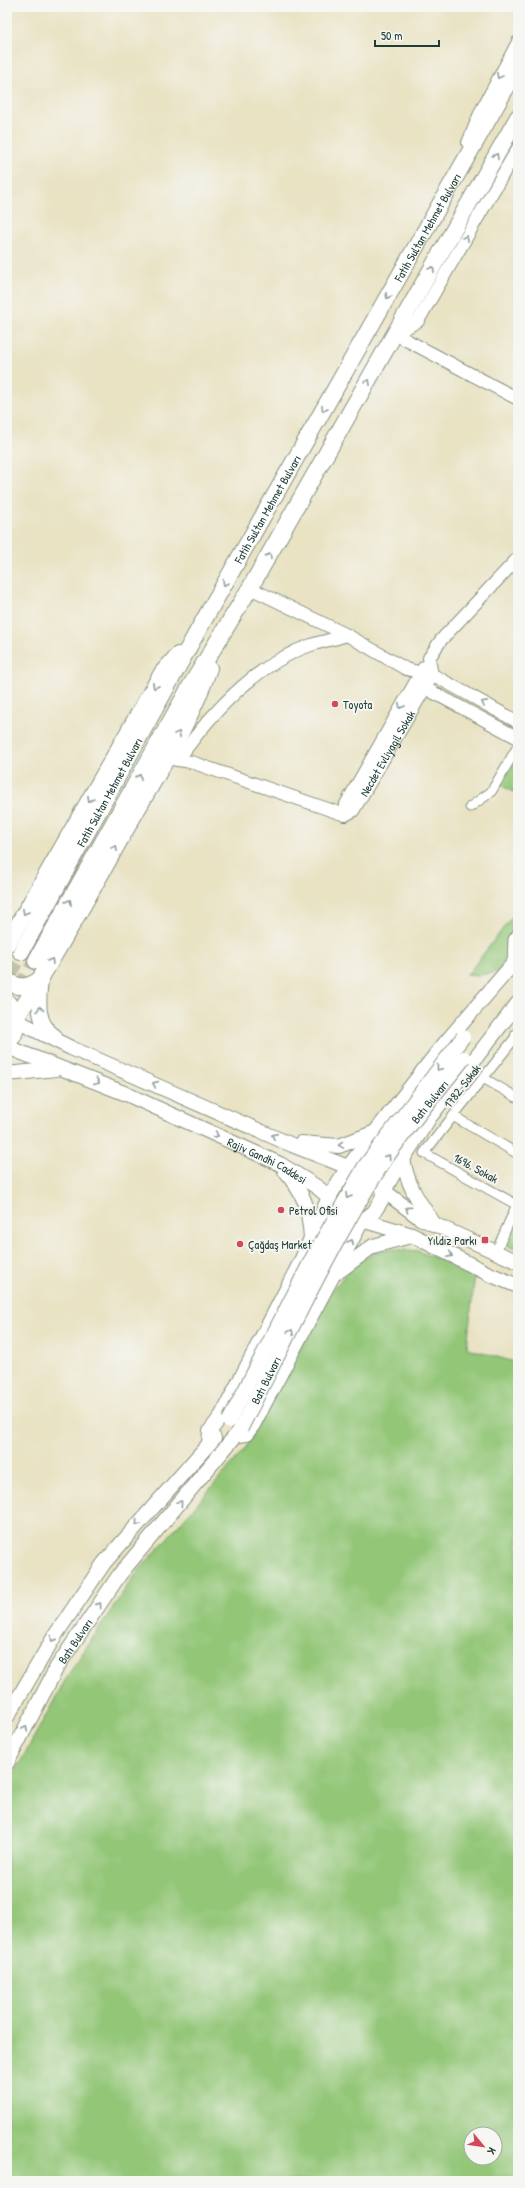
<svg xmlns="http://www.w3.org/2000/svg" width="525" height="2188" viewBox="0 0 525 2188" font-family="'Patrick Hand',sans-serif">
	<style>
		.green { fill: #93c677; stroke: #598256; fill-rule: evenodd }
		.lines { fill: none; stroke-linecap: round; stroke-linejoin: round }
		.highway-tunnel { stroke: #c1c2a7; stroke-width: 16; stroke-dasharray: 16 8; stroke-linecap: butt }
		.street-casing { stroke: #84907c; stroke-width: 11 }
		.secondary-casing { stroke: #84907c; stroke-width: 14 }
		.primary-casing { stroke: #84907c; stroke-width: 16 }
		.highway-casing { stroke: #84907c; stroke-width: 18 }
		.street { stroke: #fff; stroke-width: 9 }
		.secondary { stroke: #fff; stroke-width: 12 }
		.primary { stroke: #fff; stroke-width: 14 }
		.highway { stroke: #fff; stroke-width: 16 }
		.primary-bridge-casing { stroke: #84907c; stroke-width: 16; stroke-linecap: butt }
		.primary-bridge { stroke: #fff; stroke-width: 14 }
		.oneway { stroke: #8f9e9a }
		.poi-dot { fill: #d1495b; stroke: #f6f6f2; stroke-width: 1.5 }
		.labels { text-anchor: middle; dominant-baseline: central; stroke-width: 4; stroke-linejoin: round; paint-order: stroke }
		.street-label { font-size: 12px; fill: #1f3d34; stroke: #f6f6f2 }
		.poi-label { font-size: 12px; fill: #1f3d34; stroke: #f6f6f2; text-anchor: start }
	</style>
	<rect width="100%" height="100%" fill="#f6f6f2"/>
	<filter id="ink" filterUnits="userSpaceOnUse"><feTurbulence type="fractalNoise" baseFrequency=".025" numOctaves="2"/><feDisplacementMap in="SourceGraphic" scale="8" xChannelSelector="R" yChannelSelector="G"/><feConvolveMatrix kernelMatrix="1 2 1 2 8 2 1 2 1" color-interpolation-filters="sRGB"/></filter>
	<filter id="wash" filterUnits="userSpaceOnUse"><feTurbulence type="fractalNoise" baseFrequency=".012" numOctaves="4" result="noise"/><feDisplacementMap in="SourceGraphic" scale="16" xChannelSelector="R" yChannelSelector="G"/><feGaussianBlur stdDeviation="0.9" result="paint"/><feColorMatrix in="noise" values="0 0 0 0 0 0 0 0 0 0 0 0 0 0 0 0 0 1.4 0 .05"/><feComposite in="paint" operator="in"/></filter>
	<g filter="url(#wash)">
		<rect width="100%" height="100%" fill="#e9e3c4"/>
		<path class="green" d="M518,746V795L497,783Z
			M518,909C518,918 521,952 518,958C511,974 480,975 467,975Z
			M518,1213V1250L503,1244Z
			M394,1249L418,1251L475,1273L467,1348L518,1363V2181H7V1786L68,1675L134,1576L245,1449L332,1290L354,1265L376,1252ZM471,2134H495V2158H471Z"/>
	</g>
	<g filter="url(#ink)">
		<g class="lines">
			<path class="highway-tunnel" d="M7,976L21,952
				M7,1011L36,961"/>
			<g class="street-casing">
				<path id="street" d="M470,807L491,792L518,746
					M512,965L513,939L518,932
					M483,1078L518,1098
					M453,1116L518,1154
					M517,1205L424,1153L518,1034
					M499,1245L518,1202"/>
			</g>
			<g class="secondary-casing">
				<g id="secondary">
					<path d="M468,143L481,111L518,42"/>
					<path d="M395,334L418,321L518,148"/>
					<path d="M395,334L518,399"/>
					<path d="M250,588L347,635L406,669L435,676L518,722"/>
					<path d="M420,683L425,688L518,738"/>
					<path d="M172,759L191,762L345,815"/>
					<path d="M178,760C211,713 256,664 311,645C323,641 335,639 347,635"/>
					<path id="s1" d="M345,815L353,811L432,676L429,658L441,640L518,558"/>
					<path d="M345,815L346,804L424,667"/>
					<path d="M517,1035H518"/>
				</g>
			</g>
			<g class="primary-casing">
				<g id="primary">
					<path d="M41,979C39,1000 35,1023 55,1036"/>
					<path d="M17,1021L71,1048L292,1145L348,1167L368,1172L380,1181L384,1191L420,1218L518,1262"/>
					<path id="s2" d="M7,1047L124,1093L280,1164L317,1187L329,1197L335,1208L342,1214L412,1235L489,1274L518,1286"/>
					<path d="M7,1074L56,1069"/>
					<path d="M301,1143L339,1146L373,1133"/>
					<path d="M403,1158C407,1186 419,1202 435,1225"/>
					<path d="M285,1171C305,1196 308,1204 311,1237"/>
					<path d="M338,1272L373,1246L411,1236"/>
					<path d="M236,1436L246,1434L253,1425L362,1221L374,1212L381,1201L384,1191L394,1173L430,1117L518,1003"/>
					<path d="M209,1444L210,1431L222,1415L301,1261L329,1197L348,1167L440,1049L518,958"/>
					<path d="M7,1717L54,1637L104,1563L214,1438"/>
					<path id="s3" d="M7,1763L57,1667L120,1574L241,1429"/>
				</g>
			</g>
			<g class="highway-casing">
				<g id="highway">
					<path d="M7,944L162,673L178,655"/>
					<path id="s4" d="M21,952L196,634L518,67"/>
					<path d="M36,961L191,685L250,588L518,117"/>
					<path d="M7,980C19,990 29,987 41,979"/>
					<path d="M7,1002C19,1014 20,1032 7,1043"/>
					<path d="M16,1018C57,954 93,887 130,822C158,772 191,722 209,668"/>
				</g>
			</g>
			<use href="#street" class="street"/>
			<use href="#secondary" class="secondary"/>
			<use href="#primary" class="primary"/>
			<use href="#highway" class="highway"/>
			<g class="primary-bridge-casing">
				<g id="primary-bridge">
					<path d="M229,1421L314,1255L365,1166L463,1037"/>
					<path id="s5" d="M241,1428C285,1343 328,1250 379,1169C404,1130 435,1095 464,1058"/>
				</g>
			</g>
			<use href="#primary-bridge" class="primary-bridge"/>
		</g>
		<defs><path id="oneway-chevron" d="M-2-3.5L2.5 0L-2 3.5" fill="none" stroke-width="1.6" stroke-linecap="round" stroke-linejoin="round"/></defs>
		<g class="oneway">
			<use href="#oneway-chevron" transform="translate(499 76) rotate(118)"/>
			<use href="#oneway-chevron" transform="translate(496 156) rotate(-60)"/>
			<use href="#oneway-chevron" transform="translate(466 238) rotate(-60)"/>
			<use href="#oneway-chevron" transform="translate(432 269) rotate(-60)"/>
			<use href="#oneway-chevron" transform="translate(388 296) rotate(120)"/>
			<use href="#oneway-chevron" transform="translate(368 382) rotate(-60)"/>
			<use href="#oneway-chevron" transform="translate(324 409) rotate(120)"/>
			<use href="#oneway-chevron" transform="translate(269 556) rotate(-60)"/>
			<use href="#oneway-chevron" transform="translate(225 583) rotate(120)"/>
			<use href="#oneway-chevron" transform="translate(155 686) rotate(119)"/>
			<use href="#oneway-chevron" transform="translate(484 703) rotate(-151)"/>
			<use href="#oneway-chevron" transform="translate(401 706) rotate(119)"/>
			<use href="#oneway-chevron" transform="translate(178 734) rotate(-62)"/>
			<use href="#oneway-chevron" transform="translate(139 777) rotate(-61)"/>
			<use href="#oneway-chevron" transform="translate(90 799) rotate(120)"/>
			<use href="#oneway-chevron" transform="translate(115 848) rotate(-60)"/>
			<use href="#oneway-chevron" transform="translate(69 902) rotate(-61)"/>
			<use href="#oneway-chevron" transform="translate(25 912) rotate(119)"/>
			<use href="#oneway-chevron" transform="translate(51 961) rotate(-60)"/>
			<use href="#oneway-chevron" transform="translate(40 1009) rotate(-98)"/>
			<use href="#oneway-chevron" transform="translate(439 1068) rotate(127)"/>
			<use href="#oneway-chevron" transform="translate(97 1082) rotate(22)"/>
			<use href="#oneway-chevron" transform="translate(155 1084) rotate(-156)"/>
			<use href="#oneway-chevron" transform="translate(216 1135) rotate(24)"/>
			<use href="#oneway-chevron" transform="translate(274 1136) rotate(-156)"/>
			<use href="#oneway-chevron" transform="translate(341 1145) rotate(171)"/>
			<use href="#oneway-chevron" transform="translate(388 1157) rotate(-55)"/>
			<use href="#oneway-chevron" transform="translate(348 1196) rotate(121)"/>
			<use href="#oneway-chevron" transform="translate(408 1209) rotate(-143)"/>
			<use href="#oneway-chevron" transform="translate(351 1242) rotate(-62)"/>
			<use href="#oneway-chevron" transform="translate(450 1255) rotate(26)"/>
			<use href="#oneway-chevron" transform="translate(291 1332) rotate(-62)"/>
			<use href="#oneway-chevron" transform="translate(180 1503) rotate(-50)"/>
			<use href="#oneway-chevron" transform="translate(138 1523) rotate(131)"/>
			<use href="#oneway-chevron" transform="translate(99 1605) rotate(-55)"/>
			<use href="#oneway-chevron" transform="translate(53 1639) rotate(122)"/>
			<use href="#oneway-chevron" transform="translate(25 1728) rotate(-63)"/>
		</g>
	</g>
	<g class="poi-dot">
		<circle cx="335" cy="704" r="4"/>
		<circle cx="281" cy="1210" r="4"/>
		<rect x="481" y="1236" width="8" height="8" rx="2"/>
		<circle cx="240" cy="1244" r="4"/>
	</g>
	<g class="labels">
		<g class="street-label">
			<text stroke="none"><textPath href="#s4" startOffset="831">Fatih Sultan Mehmet Bulvarı</textPath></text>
			<text stroke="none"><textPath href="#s4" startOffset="507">Fatih Sultan Mehmet Bulvarı</textPath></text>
			<text stroke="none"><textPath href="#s1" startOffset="76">Necdet Evliyagil Sokak</textPath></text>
			<text stroke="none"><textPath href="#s4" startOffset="183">Fatih Sultan Mehmet Bulvarı</textPath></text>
			<text transform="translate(462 1086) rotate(-52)">1782. Sokak</text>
			<text stroke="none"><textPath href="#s5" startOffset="378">Batı Bulvarı</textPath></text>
			<text stroke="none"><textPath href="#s2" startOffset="284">Rajiv Gandhi Caddesi</textPath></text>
			<text transform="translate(476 1168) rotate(29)">1696. Sokak</text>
			<text stroke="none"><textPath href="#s5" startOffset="54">Batı Bulvarı</textPath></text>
			<text stroke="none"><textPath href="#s3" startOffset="140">Batı Bulvarı</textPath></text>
		</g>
		<g class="poi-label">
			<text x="343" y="704">Toyota</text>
			<text x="289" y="1210">Petrol Ofisi</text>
			<text x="477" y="1240" text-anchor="end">Yıldız Parkı</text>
			<text x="248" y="1244">Çağdaş Market</text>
		</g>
	</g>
	<rect width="525" height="2188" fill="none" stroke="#f6f6f2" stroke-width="24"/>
	<g transform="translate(483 2146) rotate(119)"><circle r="19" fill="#f6f6f2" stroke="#a0aca6"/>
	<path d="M0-3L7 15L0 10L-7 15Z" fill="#d1495b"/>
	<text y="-6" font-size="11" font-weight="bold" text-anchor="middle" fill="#1f3d34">K</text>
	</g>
	<path d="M375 40v6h64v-6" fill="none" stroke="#1f3d34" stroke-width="2"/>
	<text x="381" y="40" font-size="12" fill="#1f3d34" stroke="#f6f6f2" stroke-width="3" paint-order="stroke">50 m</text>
</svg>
